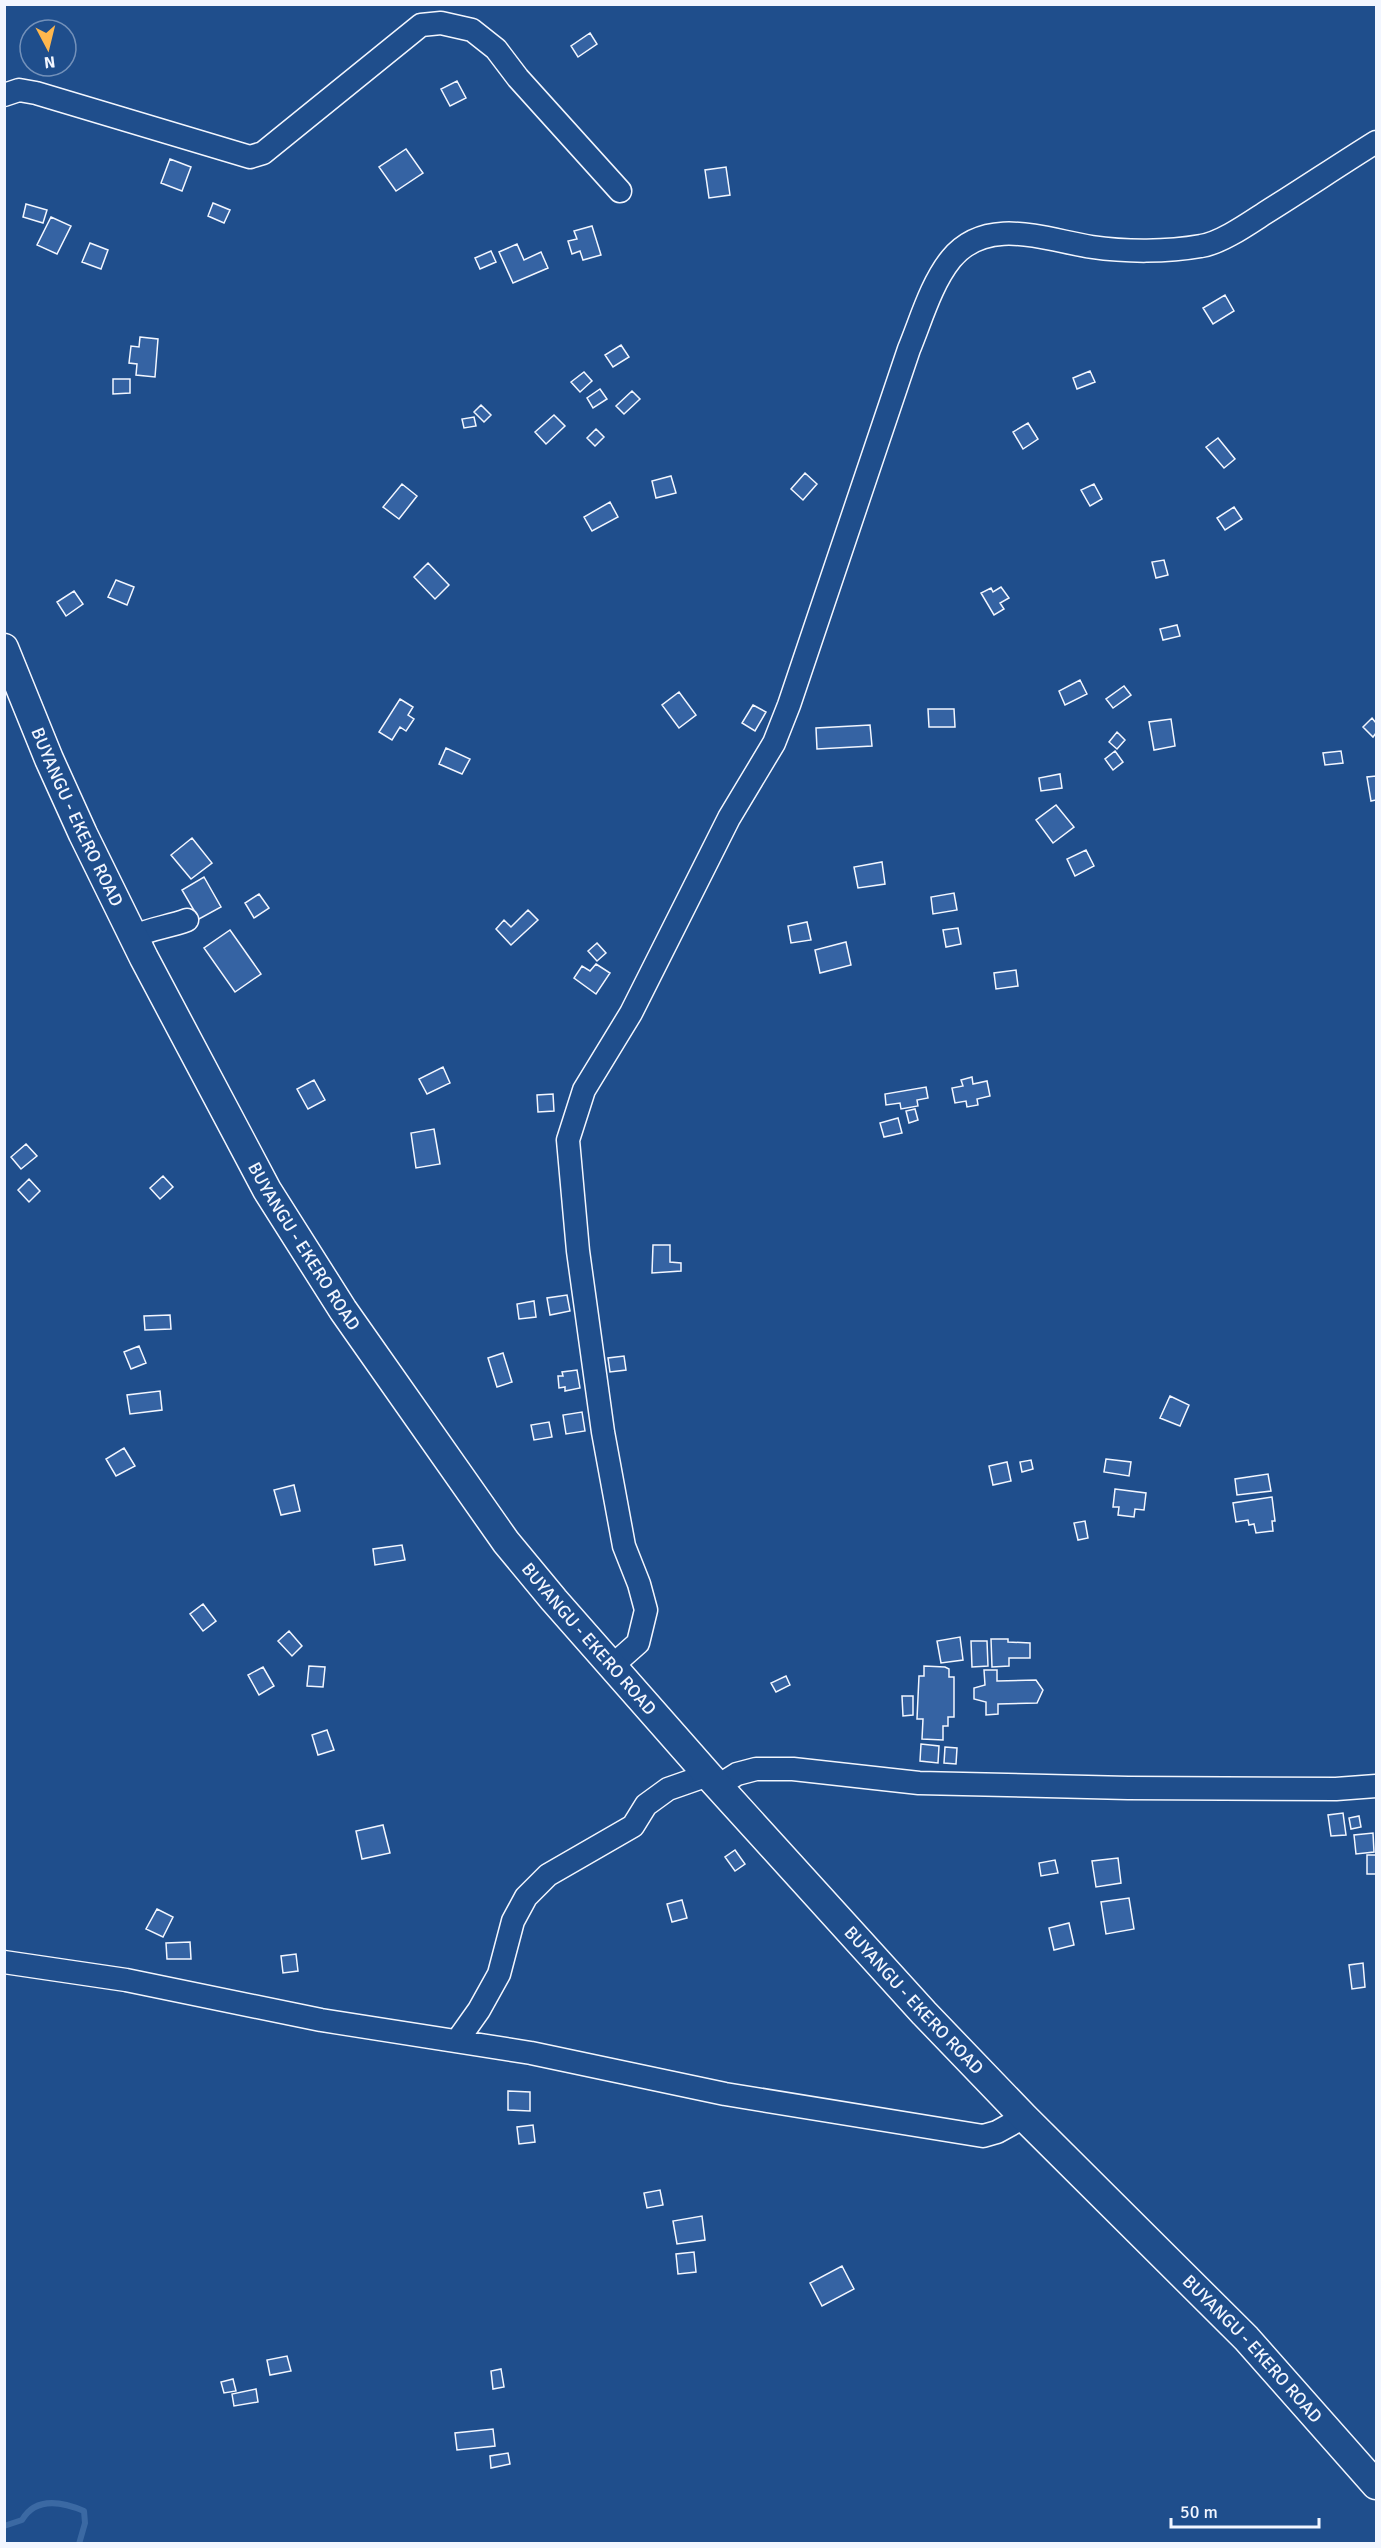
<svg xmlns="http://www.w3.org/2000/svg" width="1381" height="2548" viewBox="0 0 1381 2548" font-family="Signika,sans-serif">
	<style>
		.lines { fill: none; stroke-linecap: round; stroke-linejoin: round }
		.stream { stroke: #3b69a3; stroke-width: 6 }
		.building { fill: #3563a3; stroke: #f2f6ff; stroke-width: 1.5 }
		.minor-casing { stroke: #f2f6ff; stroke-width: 25 }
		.major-casing { stroke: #f2f6ff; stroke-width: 31 }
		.minor { stroke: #1f4e8c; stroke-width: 22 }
		.major { stroke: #1f4e8c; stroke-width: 28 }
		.labels { text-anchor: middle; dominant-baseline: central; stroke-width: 4.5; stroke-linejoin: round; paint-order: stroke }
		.street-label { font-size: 18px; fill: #f2f6ff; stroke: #1f4e8c }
	</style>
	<rect width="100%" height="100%" fill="#1f4e8c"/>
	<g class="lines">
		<path class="stream" d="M4,2526L22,2520C36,2496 63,2502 84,2511L85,2523L79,2544"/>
	</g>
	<path class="building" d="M590,33L597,44L578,57L571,46Z
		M457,81L466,98L450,106L441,89Z
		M406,149L423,173L396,191L379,167Z
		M170,159L191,167L182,191L161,183Z
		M726,167L730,195L709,198L705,170Z
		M213,203L230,210L224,223L208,216Z
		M26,204L47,210L43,223L23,217Z
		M51,217L71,226L57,254L37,245Z
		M592,226L601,255L583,260L580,251L572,254L568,241L577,239L574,231Z
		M90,243L108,250L101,269L82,262Z
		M517,244L524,260L541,252L548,268L513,283L499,252Z
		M491,251L496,262L480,269L475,258Z
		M1225,295L1234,311L1213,324L1203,308Z
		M140,337L158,339L155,377L136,375L137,364L129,363L131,346L139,347Z
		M621,345L629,357L613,367L605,355Z
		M1090,371L1095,382L1077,389L1073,378Z
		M584,372L592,381L580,392L571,382Z
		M113,379H130V393L113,394Z
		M600,389L607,399L593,408L587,398Z
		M632,391L640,399L624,414L616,406Z
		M481,405L491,415L484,422L474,412Z
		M554,415L565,426L546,444L535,432Z
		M474,417L476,426L464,428L462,419Z
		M1028,423L1038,439L1023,449L1013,432Z
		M596,429L604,437L595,446L587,438Z
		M1218,438L1235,459L1224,468L1206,447Z
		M805,473L817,484L803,500L791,489Z
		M671,476L676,493L656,498L652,481Z
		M402,484L417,496L399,519L383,507Z
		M1094,484L1102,499L1090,506L1081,490Z
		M610,502L618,517L592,531L584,517Z
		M1234,507L1242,519L1225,530L1217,518Z
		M1164,560L1168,575L1156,578L1152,562Z
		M428,563L449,585L435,599L414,577Z
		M116,580L134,587L127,605L108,597Z
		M1001,587L1009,598L1000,603L1004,609L994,615L981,593L991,588L993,592Z
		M74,591L83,604L66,616L57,602Z
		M1177,625L1180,636L1163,640L1160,629Z
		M1080,680L1087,694L1065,705L1059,691Z
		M1124,686L1131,695L1113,708L1106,699Z
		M679,692L696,715L679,728L662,705Z
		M400,699L413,707L408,715L414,719L406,731L400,727L392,740L379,732Z
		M753,705L766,712L755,731L742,723Z
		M928,709H954L955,727H929Z
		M1372,718L1376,723V733L1373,737L1363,727Z
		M1171,719L1175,746L1154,750L1149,722Z
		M870,725L872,746L817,749L816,728Z
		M1117,732L1125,740L1117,749L1109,742Z
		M446,748L470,759L462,774L439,764Z
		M1115,751L1123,762L1113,770L1105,759Z
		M1341,751L1343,763L1325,765L1323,753Z
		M1060,774L1062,788L1041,791L1039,778Z
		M1376,776V800L1371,801L1367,777Z
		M1056,805L1074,827L1053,843L1036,820Z
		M192,838L212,863L191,879L171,855Z
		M1086,850L1094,866L1075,876L1067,859Z
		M882,862L885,884L858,888L854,867Z
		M204,877L221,907L199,919L182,890Z
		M954,893L957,910L933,914L931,897Z
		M259,894L269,908L254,918L245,903Z
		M528,910L538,920L511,945L496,929L504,920L511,927Z
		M807,922L811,940L791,943L788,926Z
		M958,928L961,944L946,947L943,930Z
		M230,930L261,974L235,992L204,948Z
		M846,942L851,965L820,973L815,950Z
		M597,943L606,953L597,961L588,951Z
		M596,964L610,973L596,994L574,978L582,966L590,971Z
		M1016,970L1018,986L996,989L994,973Z
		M443,1067L450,1083L427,1094L419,1079Z
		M972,1077L973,1084L987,1081L990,1096L977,1099L978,1105L967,1107L966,1101L955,1103L952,1088L963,1086L961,1080Z
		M314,1080L325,1100L308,1109L297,1089Z
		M926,1087L928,1098L917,1100L918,1106L901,1109L900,1103L886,1105L885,1094Z
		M553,1094L554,1111L538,1112L537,1095Z
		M915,1109L918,1120L909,1123L906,1111Z
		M898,1118L902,1133L884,1137L880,1123Z
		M434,1129L440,1164L416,1168L411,1133Z
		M26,1144L37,1156L21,1169L11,1157Z
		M163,1176L173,1187L160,1199L150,1188Z
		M29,1179L40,1191L29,1202L18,1190Z
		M653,1245H670V1262L681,1263V1271L652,1273Z
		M567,1295L570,1311L550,1315L547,1298Z
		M534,1301L536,1317L519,1319L517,1304Z
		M170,1315L171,1329L145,1330L144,1316Z
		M139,1346L146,1363L131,1369L124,1352Z
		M503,1353L512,1382L497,1387L488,1358Z
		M624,1356L626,1370L610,1372L608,1358Z
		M577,1370L580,1388L565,1391V1387L559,1388L558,1376H563L562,1372Z
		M160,1391L162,1410L130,1414L127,1395Z
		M1170,1396L1189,1405L1180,1426L1160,1418Z
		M582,1412L585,1431L566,1434L563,1415Z
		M549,1422L552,1437L534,1440L531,1425Z
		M124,1448L135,1466L116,1476L106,1459Z
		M1106,1459L1131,1462L1129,1476L1104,1472Z
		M1031,1460L1033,1469L1022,1472L1020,1462Z
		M1007,1462L1011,1481L993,1485L989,1466Z
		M1268,1474L1271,1491L1237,1495L1235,1479Z
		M294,1485L300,1511L281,1515L274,1490Z
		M1115,1489L1146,1493L1144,1510L1135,1509L1134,1517L1118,1515L1119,1507H1113Z
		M1272,1497L1275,1521H1272L1273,1531L1256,1533L1254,1524L1249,1525L1248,1520L1236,1522L1233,1503Z
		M1085,1521L1088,1538L1078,1540L1074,1523Z
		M402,1545L405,1560L375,1565L373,1549Z
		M203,1604L216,1621L203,1631L190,1614Z
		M289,1631L302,1646L292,1656L278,1641Z
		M960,1637L963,1660L941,1663L937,1641Z
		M991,1639H1008V1642L1030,1643V1658H1009V1666L992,1667Z
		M971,1641H987L988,1666L972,1667Z
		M309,1666L325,1667L323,1687L307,1686Z
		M924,1666L945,1667L949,1669V1677H954V1717H948V1726H943V1740L922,1739L923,1719H917L919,1676H924Z
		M263,1667L274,1686L259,1695L248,1675Z
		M984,1670H997V1681L1036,1680L1043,1690L1037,1703L998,1704V1714L986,1715V1702L974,1699V1688L985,1685Z
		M786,1676L790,1685L776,1692L771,1683Z
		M902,1696H913V1715L903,1716Z
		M327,1730L334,1750L318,1755L312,1735Z
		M921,1744L939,1746L938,1763L920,1761Z
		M945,1747L957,1748L956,1764L944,1763Z
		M1343,1813L1346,1835L1331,1836L1328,1815Z
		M1359,1816L1361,1827L1351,1829L1349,1818Z
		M383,1825L390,1853L362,1859L356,1831Z
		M1373,1833L1374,1852L1356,1854L1354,1835Z
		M735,1850L745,1864L735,1871L725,1857Z
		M1367,1855H1376V1874H1367Z
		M1118,1858L1121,1883L1096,1887L1092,1861Z
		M1055,1860L1058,1873L1041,1876L1039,1863Z
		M1129,1898L1134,1929L1106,1934L1101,1902Z
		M682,1900L687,1918L672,1922L667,1904Z
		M157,1909L173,1917L163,1937L146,1929Z
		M1069,1923L1074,1945L1054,1950L1049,1928Z
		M190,1942L191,1959H167L166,1943Z
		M296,1954L298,1971L283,1973L281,1956Z
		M1363,1963L1365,1987L1352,1989L1349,1965Z
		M508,2091L530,2092V2111L508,2110Z
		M533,2125L535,2142L519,2144L517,2127Z
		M660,2190L663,2205L647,2208L644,2193Z
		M702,2216L705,2240L677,2244L673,2221Z
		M694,2252L696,2272L678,2274L676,2254Z
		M842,2266L854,2289L822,2306L810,2283Z
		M287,2356L291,2371L270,2375L267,2360Z
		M501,2369L504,2387L493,2389L491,2371Z
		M233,2379L236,2391L224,2393L221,2382Z
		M256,2389L258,2402L234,2406L232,2394Z
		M493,2429L495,2446L457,2450L455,2433Z
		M508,2453L510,2464L491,2468L490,2456Z"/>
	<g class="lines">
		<g class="minor-casing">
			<path id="minor" d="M4,95L19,90L36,93L250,157L263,153L421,25L441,23L472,30L496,49L518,78L620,191
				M133,937C151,928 169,927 187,920
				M612,1666L638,1643L646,1610L639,1584L624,1546L603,1432L578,1251L568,1140L584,1090L631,1013L729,818L774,743L789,705L909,349C921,320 931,284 951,259C987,215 1046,240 1092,247C1126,252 1167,252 1201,246C1221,243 1248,224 1265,213C1302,190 1339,165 1376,142
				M718,1786L737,1774L756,1769H793L919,1783L1128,1788L1336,1789L1376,1786
				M4,1962L126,1980L321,2020L531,2053L725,2094L983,2136L997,2132L1024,2117
				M457,2041L479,2010L499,1974L513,1921L526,1897L548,1875L633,1826L646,1805L668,1789L708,1775"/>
		</g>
		<g class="major-casing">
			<g id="major">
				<path id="s1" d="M4,648L49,759L83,834L144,958L267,1190L343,1310L506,1542L554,1600L708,1775L924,2013L1024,2117L1246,2338L1376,2485"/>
			</g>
		</g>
		<use href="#minor" class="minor"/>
		<use href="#major" class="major"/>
	</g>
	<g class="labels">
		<g class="street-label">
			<text stroke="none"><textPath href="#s1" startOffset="184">BUYANGU - EKERO ROAD</textPath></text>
			<text stroke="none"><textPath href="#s1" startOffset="670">BUYANGU - EKERO ROAD</textPath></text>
			<text stroke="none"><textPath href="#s1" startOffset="1156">BUYANGU - EKERO ROAD</textPath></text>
			<text stroke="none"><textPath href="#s1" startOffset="1642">BUYANGU - EKERO ROAD</textPath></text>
			<text stroke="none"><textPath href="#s1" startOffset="2128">BUYANGU - EKERO ROAD</textPath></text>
		</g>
	</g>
	<rect width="1381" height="2548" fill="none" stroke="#f2f6ff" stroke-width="12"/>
	<g transform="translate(48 48) rotate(173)"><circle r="28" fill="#1f4e8c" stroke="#7391ba" stroke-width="1.5"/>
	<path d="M0-4.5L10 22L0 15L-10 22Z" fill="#ffb74d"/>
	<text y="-9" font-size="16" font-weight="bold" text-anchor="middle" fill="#f2f6ff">N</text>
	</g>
	<path d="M1171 2518v9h148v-9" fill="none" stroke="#f2f6ff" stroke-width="3"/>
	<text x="1180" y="2518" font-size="18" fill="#f2f6ff" stroke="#1f4e8c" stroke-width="4.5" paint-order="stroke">50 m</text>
</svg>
